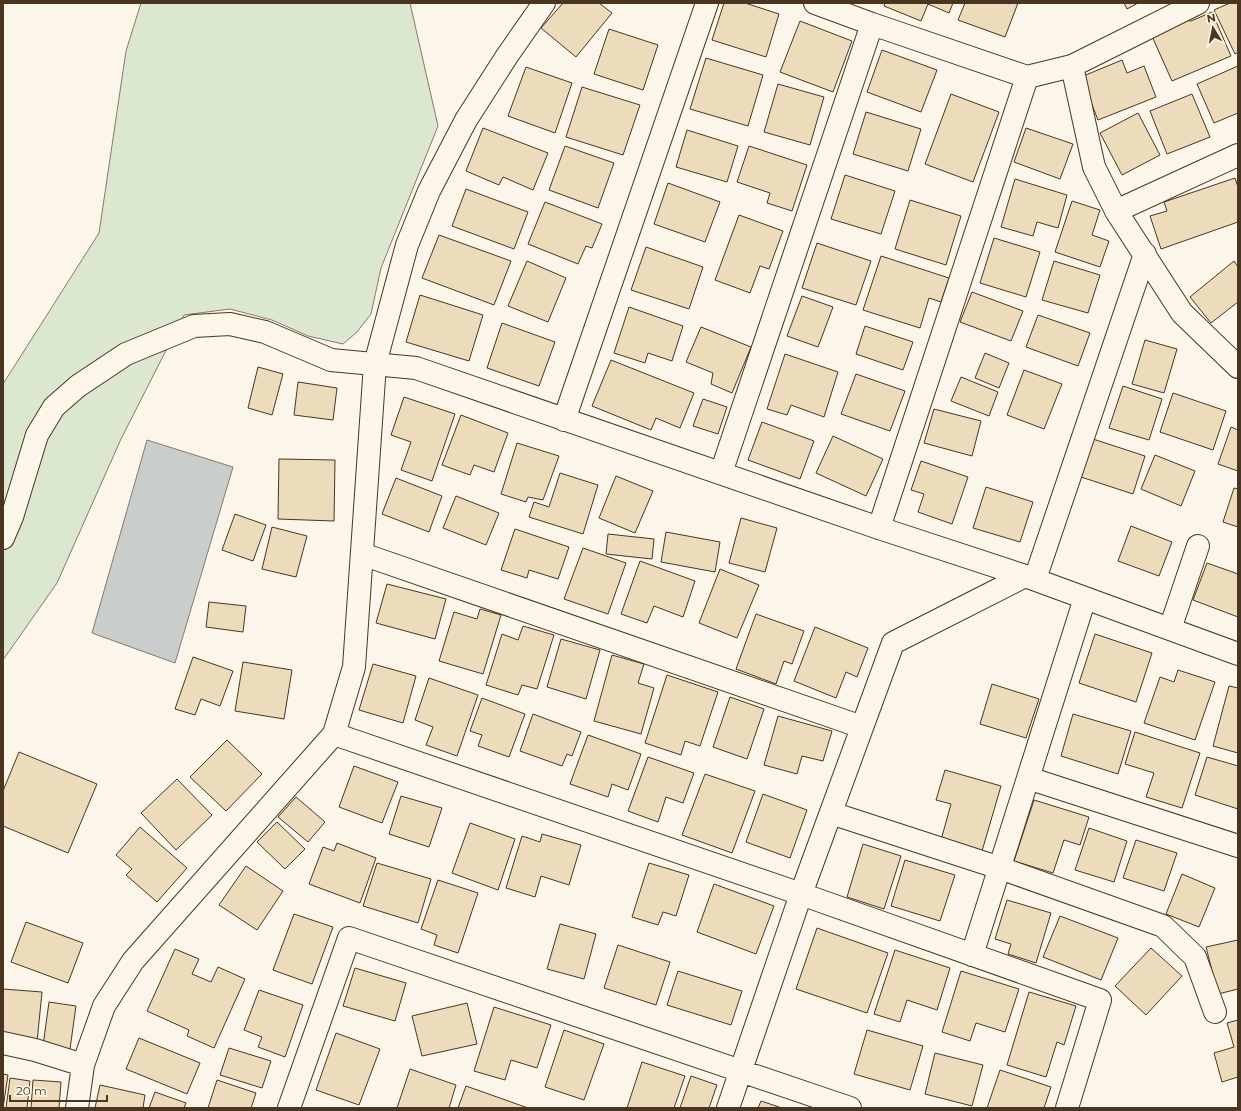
<svg xmlns="http://www.w3.org/2000/svg" width="1241" height="1111" viewBox="0 0 1241 1111" font-family="Montserrat,sans-serif">
	<style>
		.green { fill: #dce7d0; stroke: #887966 }
		.water { fill: #c9cecd; stroke: #887966 }
		.building { fill: #ecdcbc; stroke: #4a3520 }
		.lines { fill: none; stroke-linecap: round; stroke-linejoin: round }
		.street-casing { stroke: #4a3520; stroke-width: 24 }
		.street { stroke: #fbf6e9; stroke-width: 22 }
	</style>
	<rect width="100%" height="100%" fill="#fbf6e9"/>
	<path class="green" d="M141,3H410L438,126L381,268L371,314L357,332L343,344L308,336L272,320L230,309L184,315L121,439L57,583L3,660V384L99,233L126,51Z"/>
	<path class="water" d="M147,440L233,467L175,663L92,633Z"/>
	<path class="building" d="M563,3H599L612,13L576,57L541,28Z
		M724,3H745L779,14L766,57L712,40Z
		M885,3H953L949,13L928,4L921,21L884,6Z
		M965,3H1018L1005,37L958,20Z
		M1124,3H1138L1127,9Z
		M1230,3H1238V52L1235,54L1214,10Z
		M1212,12L1231,56L1172,81L1151,34L1184,20L1191,21Z
		M800,21L852,41L833,92L780,72Z
		M609,29L658,45L643,90L594,74Z
		M882,50L937,70L921,112L867,92Z
		M706,58L763,75L748,126L690,109Z
		M1122,60L1127,73L1144,66L1156,97L1098,120L1081,77Z
		M1238,66V113L1214,123L1197,84Z
		M526,67L572,83L555,133L508,116Z
		M778,84L824,97L810,145L764,132Z
		M582,87L640,105L623,155L566,137Z
		M951,94L999,112L973,182L925,164Z
		M1192,94L1210,137L1167,154L1150,111Z
		M866,112L921,129L908,171L853,154Z
		M1138,113L1160,155L1122,175L1100,133Z
		M483,128L548,153L533,190L503,177L499,185L466,171Z
		M1026,128L1073,144L1060,179L1014,162Z
		M687,130L738,146L727,182L676,167Z
		M565,146L614,163L598,208L549,190Z
		M749,146L807,165L792,211L767,203L770,193L737,182Z
		M845,175L895,191L881,234L831,219Z
		M1235,178L1238,187V222L1161,249L1150,216L1167,211L1164,202Z
		M1015,179L1067,195L1058,228L1037,222L1033,236L1001,227Z
		M668,183L720,202L705,242L654,224Z
		M466,189L528,212L514,249L452,226Z
		M910,200L961,216L946,265L895,249Z
		M1072,201L1100,210L1092,235L1109,241L1100,267L1055,252Z
		M545,202L602,224L592,248L586,246L578,264L528,244Z
		M739,215L783,231L769,269L760,266L750,293L715,280Z
		M439,235L511,261L494,305L422,278Z
		M994,238L1040,252L1026,297L980,283Z
		M817,243L871,261L856,305L802,288Z
		M646,247L703,267L689,309L631,290Z
		M881,256L949,278L941,302L929,298L920,328L863,310Z
		M527,261L566,278L548,322L508,306Z
		M1054,261L1100,275L1088,313L1042,300Z
		M1234,261L1238,267V302L1211,323L1190,297Z
		M972,292L1023,311L1011,341L960,322Z
		M420,295L483,315L469,361L406,342Z
		M802,296L833,307L818,347L787,336Z
		M629,307L683,326L672,361L648,353L645,363L614,353Z
		M1038,315L1090,333L1078,366L1026,347Z
		M502,323L555,342L539,386L487,368Z
		M865,326L913,342L903,370L856,354Z
		M701,327L751,347L732,393L711,384L713,373L686,362Z
		M1145,340L1177,349L1164,393L1132,384Z
		M985,353L1009,363L999,388L975,378Z
		M785,354L838,372L824,417L791,405L787,415L767,409Z
		M611,360L694,393L680,428L656,418L651,430L592,406Z
		M258,367L283,374L272,415L248,408Z
		M1024,370L1062,384L1044,429L1007,415Z
		M856,374L905,391L890,431L841,414Z
		M961,377L998,392L989,416L951,401Z
		M298,382L337,388L333,420L294,415Z
		M1123,386L1162,399L1149,440L1109,428Z
		M1173,393L1226,411L1213,450L1160,432Z
		M404,397L455,414L432,481L401,470L411,442L391,435Z
		M703,399L727,407L718,434L693,426Z
		M934,409L981,421L972,456L924,443Z
		M461,415L508,433L494,472L474,465L470,475L442,465Z
		M762,422L814,441L800,479L748,460Z
		M1231,427L1238,430V471L1218,464Z
		M833,436L883,459L866,496L816,473Z
		M1093,439L1145,456L1133,494L1081,477Z
		M517,443L559,456L543,500L528,497L526,502L501,494Z
		M1155,455L1195,471L1181,506L1141,489Z
		M279,459L335,460L334,521L278,519Z
		M921,461L968,477L952,524L918,512L924,494L911,490Z
		M560,473L598,485L583,534L529,517L534,502L549,507Z
		M616,476L653,491L635,533L599,518Z
		M396,478L442,496L429,532L382,514Z
		M986,487L1033,502L1020,542L973,528Z
		M1234,488L1238,489V527L1223,522Z
		M456,496L499,513L486,545L443,528Z
		M235,514L266,525L253,561L222,550Z
		M741,518L777,528L765,572L729,563Z
		M1131,526L1172,542L1159,576L1118,561Z
		M272,527L307,536L296,577L262,569Z
		M515,529L569,547L558,579L529,570L527,578L501,570Z
		M666,532L720,542L715,572L661,562Z
		M608,534L654,539L652,559L606,554Z
		M583,548L626,563L608,614L564,599Z
		M640,561L695,581L683,617L654,606L647,623L621,614Z
		M1207,563L1238,574V617L1193,600Z
		M720,569L759,585L737,638L699,623Z
		M387,584L446,599L435,639L376,623Z
		M209,602L246,606L243,632L206,627Z
		M480,609L501,615L483,674L439,661L454,612L477,619Z
		M756,614L804,631L792,664L784,661L776,684L736,669Z
		M523,626L554,635L537,689L522,685L518,695L486,685L502,634L518,640Z
		M815,627L868,648L857,677L846,672L836,698L794,681Z
		M1095,634L1152,653L1136,702L1079,683Z
		M561,639L600,650L586,699L547,687Z
		M612,655L644,664L638,683L654,688L641,734L594,721Z
		M193,657L233,671L220,706L201,699L195,715L175,709Z
		M243,662L292,670L284,719L235,711Z
		M373,664L416,676L403,723L359,710Z
		M1178,670L1215,682L1195,740L1144,723L1160,677L1174,682Z
		M667,675L718,692L700,746L685,741L681,755L645,743Z
		M429,678L478,695L457,756L426,745L433,727L415,720Z
		M992,684L1039,699L1026,738L980,724Z
		M1229,686L1238,688V753L1213,746Z
		M730,697L764,709L747,759L713,747Z
		M482,698L525,714L509,757L478,746L482,735L470,731Z
		M533,714L581,732L572,756L567,754L562,766L520,751Z
		M1073,714L1131,731L1118,774L1061,756Z
		M778,716L832,731L823,761L802,756L797,774L764,765Z
		M1135,732L1200,753L1182,808L1146,797L1154,773L1125,764Z
		M588,735L641,754L628,790L612,784L608,797L570,784Z
		M227,740L262,774L226,811L190,777Z
		M19,752L97,784L68,853L3,826V791Z
		M648,757L694,773L683,803L666,797L658,822L628,811Z
		M1207,757L1238,766V809L1195,795Z
		M354,766L398,782L382,823L339,807Z
		M945,770L1001,786L982,851L941,840L951,804L936,800Z
		M705,774L755,791L732,853L682,835Z
		M177,779L212,815L176,850L141,813Z
		M763,794L807,810L790,858L746,842Z
		M401,796L442,808L429,847L389,834Z
		M296,797L325,822L308,842L278,817Z
		M1034,800L1089,817L1080,845L1064,840L1053,873L1014,861Z
		M277,822L305,849L285,869L257,842Z
		M470,823L515,839L498,890L452,873Z
		M140,827L187,868L157,902L126,875L132,869L116,855Z
		M1089,828L1127,841L1114,882L1075,870Z
		M542,834L581,845L569,885L541,876L535,897L506,888L522,836L540,842Z
		M1136,840L1177,853L1164,891L1123,878Z
		M337,843L376,858L360,903L309,884L323,847L334,851Z
		M863,844L901,856L884,909L847,897Z
		M905,860L955,875L940,921L891,906Z
		M377,863L431,879L418,923L363,906Z
		M649,863L689,875L676,916L663,912L658,925L632,917Z
		M246,866L283,891L257,930L219,905Z
		M1182,874L1215,888L1199,927L1166,914Z
		M438,880L478,893L458,953L434,945L437,935L421,929Z
		M714,884L774,906L756,954L697,932Z
		M1007,900L1051,913L1036,963L1008,954L1011,944L995,939Z
		M294,914L333,927L312,984L273,970Z
		M1060,916L1118,938L1101,980L1043,957Z
		M26,922L83,943L68,983L11,962Z
		M560,924L596,934L584,979L547,969Z
		M817,928L888,953L867,1013L796,989Z
		M1238,940V989L1218,994L1206,947Z
		M618,945L670,962L656,1005L604,988Z
		M1151,948L1182,976L1146,1015L1115,986Z
		M175,949L199,959L192,974L211,982L218,967L245,979L214,1048L187,1036L189,1030L147,1011Z
		M895,950L950,968L937,1010L907,1000L900,1022L874,1014Z
		M355,968L406,983L395,1021L343,1006Z
		M678,971L742,991L731,1025L667,1005Z
		M961,971L1019,989L1005,1032L976,1023L970,1041L942,1032Z
		M3,989L42,992L37,1042L3,1038Z
		M259,990L303,1005L285,1057L258,1047L262,1037L244,1030Z
		M1029,992L1076,1006L1064,1045L1057,1042L1046,1077L1007,1065Z
		M49,1002L76,1006L70,1049L43,1046Z
		M467,1003L477,1044L422,1056L412,1016Z
		M494,1007L551,1025L537,1068L511,1060L505,1080L474,1071Z
		M1238,1020V1077L1222,1082L1214,1053L1234,1047L1227,1023Z
		M564,1030L604,1044L584,1100L545,1087Z
		M867,1030L923,1046L910,1090L854,1074Z
		M336,1033L380,1049L359,1105L316,1090Z
		M139,1038L200,1063L187,1094L126,1069Z
		M229,1048L271,1061L262,1088L220,1075Z
		M935,1053L983,1065L972,1106L925,1094Z
		M642,1062L685,1076L674,1108H627Z
		M410,1069L456,1085L449,1108H397Z
		M1000,1070L1051,1087L1044,1108H987Z
		M3,1074L8,1075L3,1108Z
		M691,1076L717,1085L709,1108H680Z
		M10,1078L30,1081L27,1108H6Z
		M33,1080L61,1082L59,1108H31Z
		M217,1080L256,1093L251,1108H208Z
		M100,1085L145,1095L143,1108H95Z
		M466,1086L528,1108H458Z
		M155,1092L186,1103L184,1108H149Z
		M761,1101L782,1108H758Z"/>
	<g class="lines">
		<g class="street-casing">
			<path id="street" d="M815,3L872,24L1027,77L1072,66L1198,3
				M1072,66L1094,167L1116,211L1182,313L1238,367
				M1116,211L1238,155
				M564,420L707,3
				M721,473L872,24
				M879,528L1027,77
				M3,538L12,517L37,435L54,407L78,386L126,354L194,326L230,324L265,332L331,360L416,368L879,528L1025,576L1238,654
				M362,554L862,727
				M1035,579L1145,254
				M1170,629L1198,546
				M334,734L801,894L1100,1000L1067,1108
				M1028,778L1238,846
				M831,813L1000,868L1163,926L1195,957L1215,1012
				M972,955L1085,598
				M3,1043L35,1050L83,1065
				M77,1108L83,1065L104,1006L133,961L334,734L354,667L375,364L407,245L429,191L466,120L507,56L544,3
				M289,1108L349,938L850,1108
				M728,1108L801,894L893,643L1025,576"/>
		</g>
		<use href="#street" class="street"/>
	</g>
	<rect width="1241" height="1111" fill="none" stroke="#4a3520" stroke-width="8"/>
	<g transform="translate(1213 28) rotate(350)" stroke="#fbf6e9" stroke-width="3" paint-order="stroke">
	<path d="M0-3L7 15L0 10L-7 15Z" fill="#4a3520"/>
	<text y="-6" font-size="11" font-weight="bold" text-anchor="middle" fill="#4a3520">N</text>
	</g>
	<path d="M10 1095v6h97v-6" fill="none" stroke="#4a3520" stroke-width="2"/>
	<text x="16" y="1095" font-size="12" fill="#4a3520" stroke="#fbf6e9" stroke-width="3" paint-order="stroke">20 m</text>
</svg>
